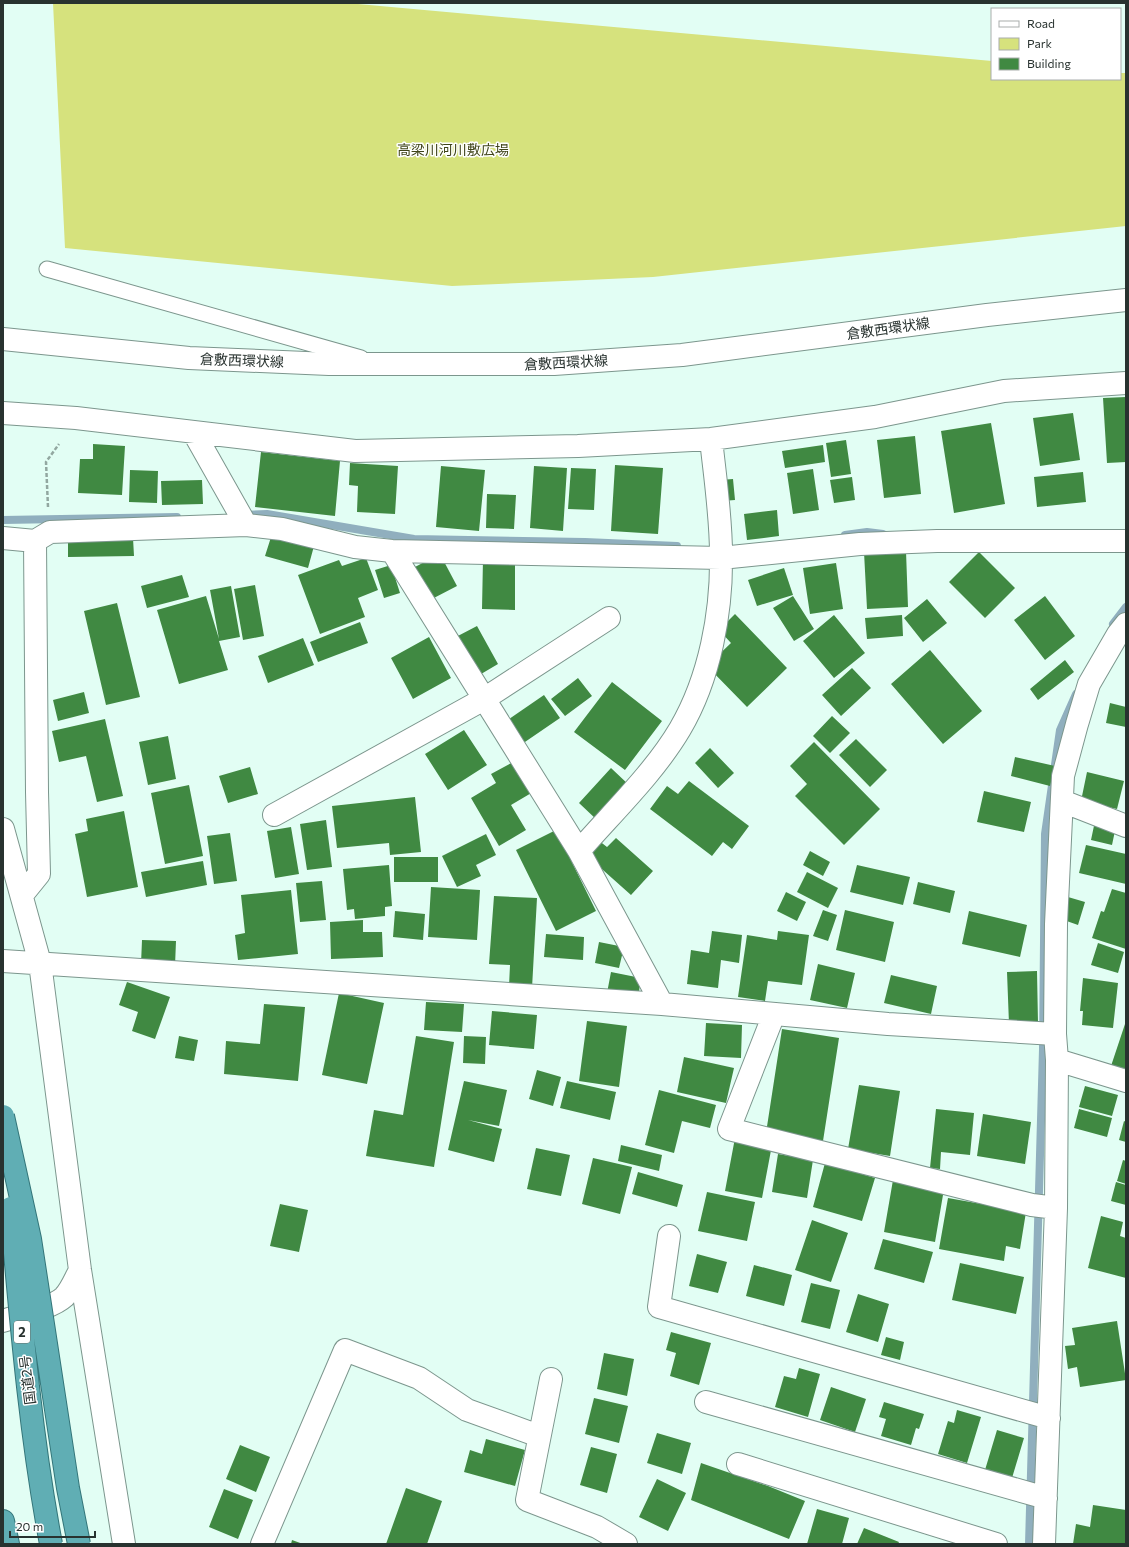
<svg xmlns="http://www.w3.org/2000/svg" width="1129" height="1547" viewBox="0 0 1129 1547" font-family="Commissioner,'Noto Sans JP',sans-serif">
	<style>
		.green { fill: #d6e27d }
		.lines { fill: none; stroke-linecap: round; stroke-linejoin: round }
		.stream { stroke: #90afbe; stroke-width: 8 }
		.building { fill: #408942 }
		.service-casing { stroke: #7c968d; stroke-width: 17 }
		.minor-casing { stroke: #7c968d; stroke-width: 24 }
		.secondary-casing { stroke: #7c968d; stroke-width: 24 }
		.trunk-casing { stroke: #337579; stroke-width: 24 }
		.path { stroke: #92a7a0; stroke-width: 2.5; stroke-dasharray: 4 2; stroke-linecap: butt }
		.service { stroke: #fff; stroke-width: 15 }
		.minor { stroke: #fff; stroke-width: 22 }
		.secondary { stroke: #fff; stroke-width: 22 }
		.trunk { stroke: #60aeb4; stroke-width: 22 }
		.trunk-bridge-casing { stroke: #337579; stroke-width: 24; stroke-linecap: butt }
		.trunk-bridge { stroke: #60aeb4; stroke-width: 22 }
		.labels { text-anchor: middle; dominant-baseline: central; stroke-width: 3; stroke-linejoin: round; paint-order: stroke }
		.shield { fill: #fff; stroke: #68706d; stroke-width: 1 }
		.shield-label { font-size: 13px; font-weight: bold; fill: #28322f }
		.park-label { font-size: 14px; fill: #3f4419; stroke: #fff }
		.street-label { font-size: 14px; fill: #28322f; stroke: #fff }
	</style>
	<rect width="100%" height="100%" fill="#e2fef4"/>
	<path class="green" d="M53,3H347L992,61V79H1120V73H1126V226L653,277L452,286L65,248Z"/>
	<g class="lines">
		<path class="stream" d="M242,515L267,514L414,539L585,542L677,546
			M3,520L177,517
			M845,535L867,532L883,534
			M1113,624L1126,607
			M1029,1544L1043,1049L1045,834L1060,730L1076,694"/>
	</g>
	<path class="building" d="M1126,397V462L1107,463L1103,398Z
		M1073,413L1080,460L1040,466L1033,418Z
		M991,423L1005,504L954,513L941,431Z
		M915,436L921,494L884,498L877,440Z
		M846,440L851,474L831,477L826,443Z
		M93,444L125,446L122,495L78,493L80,459H93Z
		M823,445L825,462L785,468L782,451Z
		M261,452L340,461L335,516L255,507Z
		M350,463L398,466L395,514L357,512L358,486L349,485Z
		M615,465L663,468L658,534L611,531Z
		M441,466L485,470L479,531L436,527Z
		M534,466L567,468L563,531L530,528Z
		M571,468L596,469L594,510L568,509Z
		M813,469L819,510L793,514L787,473Z
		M130,470L158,471L157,503L129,502Z
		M1083,472L1086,502L1037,507L1034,477Z
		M852,477L855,500L834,503L830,480Z
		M733,479L735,500L722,501L720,480Z
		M202,480L203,504L162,505L161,481Z
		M487,494L516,495L514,529L486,528Z
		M777,510L779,536L747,540L744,514Z
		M272,534L314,546L308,568L265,556Z
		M133,538L134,556L68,557V539Z
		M906,551L908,607L867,609L864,552Z
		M979,552L1015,588L985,618L949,582Z
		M440,554L457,586L430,600L413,568Z
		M366,558L378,590L358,598L365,617L320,634L298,575L339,560L342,566Z
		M483,559L515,560V610L482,609Z
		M836,563L843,609L810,614L803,568Z
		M391,565L400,593L384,598L375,570Z
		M784,568L793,595L757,606L748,580Z
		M182,575L189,597L147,608L141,586Z
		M255,585L264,636L243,640L234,589Z
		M231,586L240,637L219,641L228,670L179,684L157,610L206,596L219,639L210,590Z
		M793,596L814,629L794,641L773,608Z
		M1045,596L1075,636L1045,660L1014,620Z
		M927,599L947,623L923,642L904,618Z
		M117,603L140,697L106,705L84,611Z
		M735,614L787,668L747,707L707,666L731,643L719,630Z
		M834,615L865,653L834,678L803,641Z
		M902,615L903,636L867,639L865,618Z
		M360,622L368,643L318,662L310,642Z
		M477,626L498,664L476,677L454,638Z
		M429,637L451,678L413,699L391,658Z
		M303,638L314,665L268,683L258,656Z
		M930,650L982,711L943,744L891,684Z
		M1065,660L1074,672L1038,700L1030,689Z
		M852,668L871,688L841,716L822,695Z
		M578,678L592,696L565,716L551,699Z
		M612,682L662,721L625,770L574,732Z
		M84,692L89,713L58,721L53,700Z
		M544,695L560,718L522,744L506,721Z
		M1110,703L1126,707V727L1106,723Z
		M832,716L850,733L830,753L813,736Z
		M105,719L123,796L97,802L86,756L59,762L52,731Z
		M464,730L487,765L448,790L425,754Z
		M168,736L176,779L148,785L139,742Z
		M856,739L887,770L870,787L839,755Z
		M814,742L880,809L844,845L795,796L807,784L790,766Z
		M710,748L734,773L718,788L695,763Z
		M1015,757L1055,766L1050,786L1011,776Z
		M515,761L533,792L511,805L526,830L499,846L471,798L496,783L491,774Z
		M250,767L258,794L228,803L219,776Z
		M611,768L629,785L597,820L579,803Z
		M1087,772L1124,781L1117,809L1081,801Z
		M689,781L749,826L732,849L723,842L712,856L650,809L667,786L678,794Z
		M189,785L203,856L165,864L151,793Z
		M984,791L1031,802L1024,832L977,822Z
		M415,797L421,852L390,855L389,843L337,848L332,806Z
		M124,811L138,887L87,897L75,834L88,831L86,819Z
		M326,820L332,867L307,870L300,824Z
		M1095,821L1116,826L1112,845L1091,840Z
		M291,827L299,874L275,878L267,831Z
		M556,830L596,911L556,931L516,850Z
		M230,833L237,881L214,884L207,836Z
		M486,834L496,855L476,865L481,876L457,887L442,856Z
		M616,838L653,871L631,895L585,854L598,840L607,847Z
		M1086,845L1126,854V884L1079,873Z
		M810,851L830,862L823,876L803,865Z
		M394,857H438V882H394Z
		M203,861L207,885L146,897L141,872Z
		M389,865L392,906L385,907V916L355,919L354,909L347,910L343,869Z
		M857,865L910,877L903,905L850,892Z
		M807,872L838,888L828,908L797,892Z
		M322,881L326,920L300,922L296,883Z
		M918,882L955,891L950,913L913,904Z
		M431,887L480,890L477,940L428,937Z
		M1112,889L1126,893V949L1092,938L1101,911L1104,912Z
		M291,890L298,954L238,960L235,935L245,933L241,895Z
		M786,892L806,902L797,921L777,911Z
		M494,896L537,898L532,988L509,986L510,965L489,964Z
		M1068,897L1085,902L1078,925L1061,919Z
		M823,910L837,915L828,941L813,936Z
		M845,910L894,922L885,962L836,950Z
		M395,911L425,914L423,940L393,937Z
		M969,911L1027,925L1020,957L962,944Z
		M363,920V932H382L383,957L331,959L330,922Z
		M712,931L742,935L739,963L721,960L718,988L687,984L691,950L709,953Z
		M778,931L809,935L802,985L768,981L765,1001L738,997L747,935L777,940Z
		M546,934L584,937L583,960L544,957Z
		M142,940L176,941L175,966L141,964Z
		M599,942L624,947L619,968L595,963Z
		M1098,943L1124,952L1118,973L1091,965Z
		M818,964L855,973L847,1008L810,1000Z
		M1037,971L1038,1023L1009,1024L1007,972Z
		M611,972L641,978L638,998L607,993Z
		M891,975L937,986L931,1014L884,1003Z
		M1083,978L1118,983L1113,1028L1082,1025L1083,1011H1080Z
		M127,982L170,997L155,1039L132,1031L138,1012L119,1005Z
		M339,993L384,1003L367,1084L322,1075Z
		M426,1002L464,1004L462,1032L424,1030Z
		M264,1004L305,1007L298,1081L224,1074L226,1041L260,1044Z
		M492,1011L537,1015L534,1049L489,1045Z
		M587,1021L627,1026L619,1087L579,1081Z
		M1126,1021V1075L1110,1069Z
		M706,1023L742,1025L741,1058L704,1056Z
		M782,1029L839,1038L823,1141L766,1133Z
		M179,1036L198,1040L194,1061L175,1058Z
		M416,1036L454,1042L434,1167L366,1156L374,1110L403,1115Z
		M464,1036L486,1037L485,1064L463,1063Z
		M684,1057L734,1068L726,1103L677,1092Z
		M537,1070L561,1077L553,1106L529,1099Z
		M464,1081L507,1090L499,1126L468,1120L502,1129L494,1162L448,1150Z
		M567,1081L616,1092L610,1120L560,1108Z
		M859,1085L900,1091L890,1156L848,1149Z
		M1085,1086L1118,1095L1112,1116L1079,1107Z
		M659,1090L716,1105L710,1128L682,1121L674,1153L645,1145Z
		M936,1109L974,1113L970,1155L941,1152L940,1169L930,1168Z
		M1079,1109L1112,1118L1107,1137L1074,1128Z
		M983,1114L1031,1122L1025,1164L977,1156Z
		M1124,1121L1126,1122V1142L1119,1140Z
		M735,1138L772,1145L762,1198L725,1191Z
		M621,1145L662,1155L659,1171L618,1161Z
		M536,1148L570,1155L561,1196L527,1189Z
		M778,1154L813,1160L807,1198L772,1192Z
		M593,1158L632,1167L620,1214L582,1204Z
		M1123,1160L1126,1161V1184L1117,1181Z
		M825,1163L875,1178L862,1221L813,1207Z
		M638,1172L683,1185L677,1207L632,1194Z
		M893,1180L944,1189L935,1242L884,1232Z
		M1116,1182L1126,1185V1205L1111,1201Z
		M707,1192L755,1202L747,1241L698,1231Z
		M948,1198L1026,1212L1020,1249L1006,1246L1004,1261L939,1249Z
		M280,1204L308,1210L299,1252L270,1246Z
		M1101,1216L1123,1222L1120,1236L1126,1238V1278L1088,1268Z
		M812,1220L848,1233L831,1282L795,1270Z
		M883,1239L933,1252L924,1283L874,1269Z
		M697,1254L727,1262L718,1293L689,1286Z
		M960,1263L1024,1277L1016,1314L952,1300Z
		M754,1265L792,1275L784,1306L746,1296Z
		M811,1283L840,1290L830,1329L801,1322Z
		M858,1294L889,1304L878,1342L846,1332Z
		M1117,1321L1126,1380L1080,1387L1077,1367L1068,1369L1065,1346L1075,1345L1072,1328Z
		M671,1332L711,1343L699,1385L670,1376L676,1353L666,1350Z
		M886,1337L904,1342L900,1360L881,1355Z
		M604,1353L634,1359L627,1396L597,1389Z
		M799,1368L820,1374L808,1417L775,1407L784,1376L796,1379Z
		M831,1387L866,1399L855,1432L820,1420Z
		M594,1398L628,1406L619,1443L585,1434Z
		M884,1402L924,1414L919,1429L916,1428L911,1445L881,1436L886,1419L879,1417Z
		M957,1410L981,1417L967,1463L938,1454L948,1421L954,1423Z
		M997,1430L1024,1438L1012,1478L985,1470Z
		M657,1433L691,1443L682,1474L647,1463Z
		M486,1439L525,1450L515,1486L464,1472L470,1450L482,1454Z
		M240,1445L270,1457L256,1492L226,1479Z
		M591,1447L617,1454L607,1493L580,1485Z
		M701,1463L768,1486L805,1501L789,1539L691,1500Z
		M657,1479L686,1493L668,1531L639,1517Z
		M406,1488L442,1501L427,1544H386Z
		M224,1489L253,1500L238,1539L209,1527Z
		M1093,1505L1126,1510V1544H1073L1076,1524L1090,1527Z
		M817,1509L849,1518L842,1544H807Z
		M864,1528L899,1542L898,1544H857Z
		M292,1540L303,1544H291Z"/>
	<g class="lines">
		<g class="service-casing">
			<path id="service" d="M47,269L361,358"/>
		</g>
		<g class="minor-casing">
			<path id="minor" d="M3,413L76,418L355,451L578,446L711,439L875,417L1004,391L1126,383
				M194,433L246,525
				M3,538L35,541L50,532L246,525L282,529L355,547L392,551L721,558L860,544L937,541H1126
				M392,551L579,851L662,1004
				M1062,801L1126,826
				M274,815L484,699L609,618
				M3,829L40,963L80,1270L124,1544
				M579,851C612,813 654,773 680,729C710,678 722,612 721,554C721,516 715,477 711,439
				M22,895L39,874L37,792L35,541
				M3,961L662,1004L888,1024L1055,1034
				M774,1014L729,1129L1032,1205L1056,1208
				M1057,1060L1126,1081
				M669,1236L659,1307L1049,1418
				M3,1321C20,1315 52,1308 64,1297C71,1290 75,1279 80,1270
				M551,1379L527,1500L597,1527L626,1544
				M706,1402L1046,1498
				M738,1464L996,1544
				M262,1544L345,1350L419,1378L467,1410L539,1436
				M1044,1544L1056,1208L1057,1060L1055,1034L1056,924L1063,776L1077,724L1089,684L1118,634L1126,624"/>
		</g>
		<g class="secondary-casing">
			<path id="secondary" d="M3,339L189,358L329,364H554L682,355L987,315L1126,300"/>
		</g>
		<g class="trunk-casing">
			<path id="trunk" d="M3,1521L8,1544"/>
		</g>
		<path class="path" d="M48,507L46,462L59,444"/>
		<use href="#service" class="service"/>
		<use href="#minor" class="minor"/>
		<use href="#secondary" class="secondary"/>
		<use href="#trunk" class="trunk"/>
		<g class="trunk-bridge-casing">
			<path id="trunk-bridge" d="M3,1116L30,1239L68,1488L79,1544
				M11,1208C21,1320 30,1433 51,1544"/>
		</g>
		<use href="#trunk-bridge" class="trunk-bridge"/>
	</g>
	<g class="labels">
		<rect class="shield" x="14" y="1321" width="16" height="22" rx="3"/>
		<g class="shield-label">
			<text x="22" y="1332">2</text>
		</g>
		<g class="park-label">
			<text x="453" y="149">高梁川河川敷広場</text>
		</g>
		<g class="street-label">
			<text transform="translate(888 328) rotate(-8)">倉敷西環状線</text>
			<text transform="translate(242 360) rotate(2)">倉敷西環状線</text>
			<text transform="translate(566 362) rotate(-3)">倉敷西環状線</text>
			<text transform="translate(27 1380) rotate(-97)">国道2号</text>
		</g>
	</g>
	<rect width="1129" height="1547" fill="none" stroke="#28322f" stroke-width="8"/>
	<rect x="991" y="8" width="130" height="72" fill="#ffffff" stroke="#a9adac"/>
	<rect x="999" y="21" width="20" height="6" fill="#ffffff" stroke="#a9adac"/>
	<text x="1027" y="28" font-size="12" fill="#28322f">Road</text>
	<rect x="999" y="38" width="20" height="12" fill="#d6e27d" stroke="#a9adac"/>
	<text x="1027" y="48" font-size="12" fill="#28322f">Park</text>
	<rect x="999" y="58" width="20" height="12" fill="#408942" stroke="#a9adac"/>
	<text x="1027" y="68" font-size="12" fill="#28322f">Building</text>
	<path d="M10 1531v6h85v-6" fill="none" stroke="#28322f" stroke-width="2"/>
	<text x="16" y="1531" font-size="12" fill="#28322f" stroke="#ffffff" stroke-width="3" paint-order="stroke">20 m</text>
</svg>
